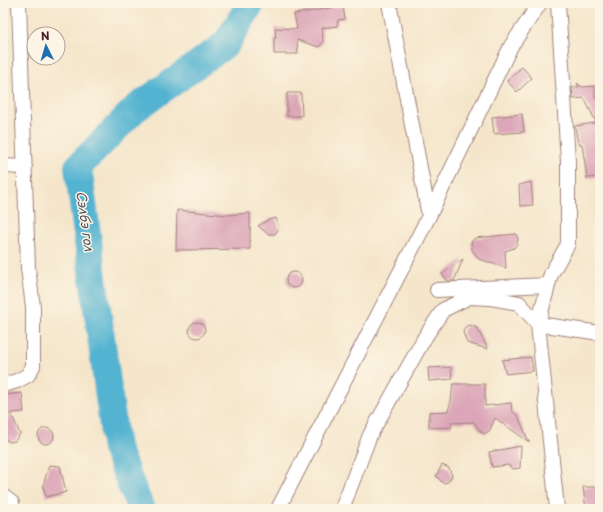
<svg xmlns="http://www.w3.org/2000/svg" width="603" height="512" viewBox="0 0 603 512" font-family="'Playpen Sans',sans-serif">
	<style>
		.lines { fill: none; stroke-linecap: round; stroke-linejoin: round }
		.river { stroke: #52b3d1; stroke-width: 28 }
		.building { fill: #dca6b8 }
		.street-casing { stroke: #a0827b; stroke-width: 16 }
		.street { stroke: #fff; stroke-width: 14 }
		.labels { text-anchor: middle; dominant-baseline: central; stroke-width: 3; stroke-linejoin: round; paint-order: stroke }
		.water-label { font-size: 13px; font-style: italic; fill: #4d5365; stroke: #fcf5e5 }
	</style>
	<rect width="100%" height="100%" fill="#fcf5e5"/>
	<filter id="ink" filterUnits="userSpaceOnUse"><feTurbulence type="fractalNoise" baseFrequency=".025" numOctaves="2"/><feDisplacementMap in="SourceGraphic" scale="8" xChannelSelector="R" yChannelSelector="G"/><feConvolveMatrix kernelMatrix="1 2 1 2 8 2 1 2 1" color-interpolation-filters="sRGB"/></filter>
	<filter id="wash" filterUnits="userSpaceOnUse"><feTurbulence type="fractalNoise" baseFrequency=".012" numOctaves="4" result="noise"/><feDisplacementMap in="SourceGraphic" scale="16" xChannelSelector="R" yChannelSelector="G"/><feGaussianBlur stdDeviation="0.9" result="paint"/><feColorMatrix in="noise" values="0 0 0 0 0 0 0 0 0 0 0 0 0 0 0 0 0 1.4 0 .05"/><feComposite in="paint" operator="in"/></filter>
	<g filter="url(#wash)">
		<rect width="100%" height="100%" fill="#f5e6cb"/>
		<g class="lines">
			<path class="river" d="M141,509L116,448L78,167L135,109L226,44L251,3"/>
		</g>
		<g id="blocks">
			<path class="building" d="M343,6L345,19L338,20L337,26L322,28L323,42L319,47L297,40L298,54H274V38H276L275,28L297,29L294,14Z
				M522,67L532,78L517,92L507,81Z
				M577,83L582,87L595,86V98L599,101V105L596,122L584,98L573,99L572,87H579Z
				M287,93H301L302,116H287Z
				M522,114L524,132L494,134L492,117Z
				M600,122V177L587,178L582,144H578L575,126Z
				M531,182L533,205L520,206L519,185Z
				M177,210L227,215L250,213V249L176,250Z
				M276,218L279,228L275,234H268L258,226L268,220Z
				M516,234L518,239L517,244L514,248L505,251L506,268L479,259L472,250L471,242L475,238Z
				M463,259L454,281H448L442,274Z
				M286 280a8 8 0 1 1 16 0a8 8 0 1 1-16 0Z
				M189 330a8 8 0 1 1 16 0a8 8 0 1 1-16 0Z
				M470,325L477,328L488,349L467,343L463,332L465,327Z
				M531,357L533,371L506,374L502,360Z
				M451,367L452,379L429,381L428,368Z
				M453,384H485V406L511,403L512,411L518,416L529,442L495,418L490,430L485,434L480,431L474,422L451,423L452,427L429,428V412L448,411L451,401Z
				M22,393L24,412L11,413L20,434L15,441L10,442L6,440L3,435L9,413L4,414L3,395Z
				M38 436a8 8 0 1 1 16 0a8 8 0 1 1-16 0Z
				M521,446L520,468L513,469L508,465L492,467L489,452Z
				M49,465L60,466L66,492L46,497L43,486Z
				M442,465L449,468L452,476L448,482L443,483L436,476Z
				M583,487H600V509H586Z"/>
		</g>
	</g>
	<g filter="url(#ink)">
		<use href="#blocks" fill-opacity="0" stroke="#a0827b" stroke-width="1"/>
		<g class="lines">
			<g class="street-casing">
				<path id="street" d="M389,3L429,216
					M3,166L25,167
					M437,290L548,285
					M3,385L17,381L28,375L33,366V307L28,268L19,3
					M3,496L12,503V509
					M278,509L429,216L511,46L540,3
					M342,509L370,435L425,337L443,310L469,297L491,298L519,303L538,324L600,333
					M557,509L538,324L551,274L568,244V161L558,3"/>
			</g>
			<use href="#street" class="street"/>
		</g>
	</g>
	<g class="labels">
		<g class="water-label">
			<text transform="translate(86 221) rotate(82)">Сэлбэ гол</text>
		</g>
	</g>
	<rect width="603" height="512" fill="none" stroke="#fcf5e5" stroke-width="16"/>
	<g transform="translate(46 46) rotate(355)"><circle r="19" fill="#fcf5e5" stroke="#b59f9b"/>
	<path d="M0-3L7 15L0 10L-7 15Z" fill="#1f6fb2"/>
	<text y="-6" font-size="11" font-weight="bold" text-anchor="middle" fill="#4a1f2b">N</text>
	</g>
</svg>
